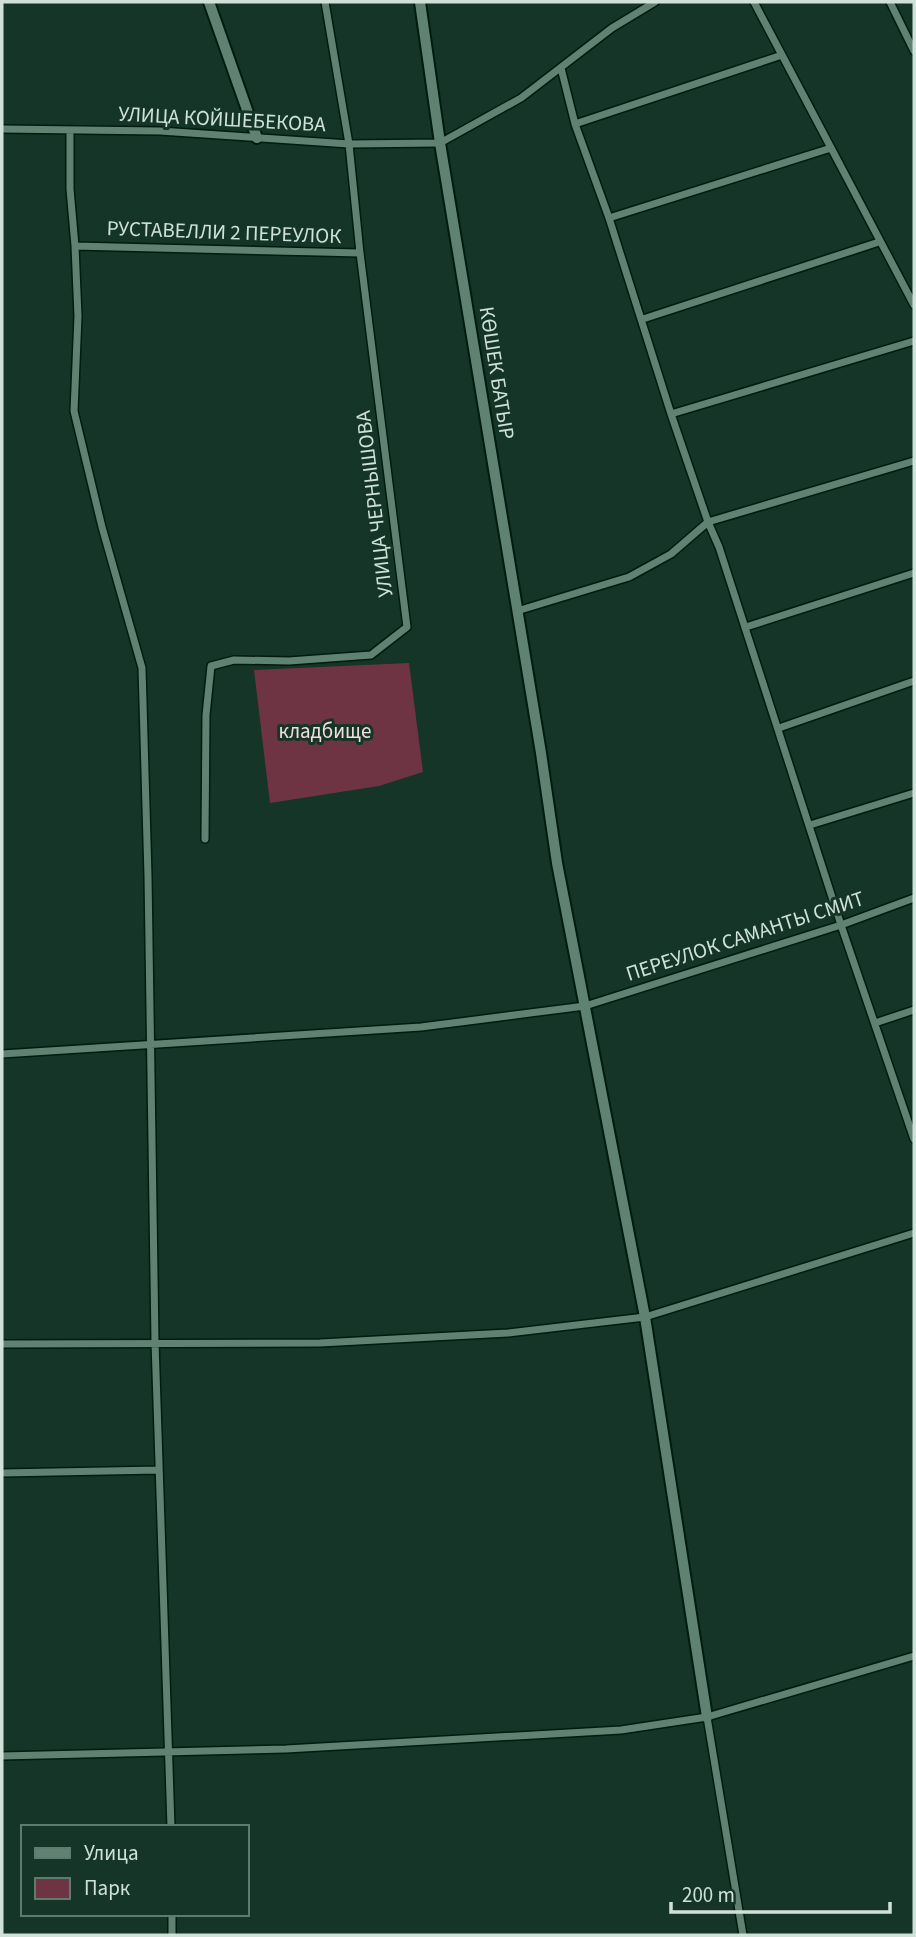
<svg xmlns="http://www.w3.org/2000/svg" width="916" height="1937" viewBox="0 0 916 1937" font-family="'Source Sans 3',sans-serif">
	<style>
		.green { fill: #6f3443 }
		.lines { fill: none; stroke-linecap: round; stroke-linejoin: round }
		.street-casing { stroke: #001c11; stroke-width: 10 }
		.secondary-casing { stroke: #001c11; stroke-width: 14 }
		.street { stroke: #608272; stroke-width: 7 }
		.secondary { stroke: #608272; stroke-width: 10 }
		.labels { text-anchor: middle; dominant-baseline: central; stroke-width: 6; stroke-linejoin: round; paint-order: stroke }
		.street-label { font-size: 21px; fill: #cfe1d8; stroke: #143528 }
		.park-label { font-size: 21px; fill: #f4dce0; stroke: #143528 }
	</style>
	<rect width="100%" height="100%" fill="#143528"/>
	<path class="green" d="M409,663L423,772L379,786L270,803L254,670Z"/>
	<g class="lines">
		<g class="street-casing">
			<path id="street" d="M754,2L782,55
				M890,2L914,51
				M561,68L575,124
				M2,129L160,131L349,144L440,143L521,98L612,28L655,2
				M70,131V189L75,246L78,316L74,411L102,527L142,668L148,876L155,1342L171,1827
				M609,218L831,148
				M75,246L360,253
				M914,305L782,55L575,124L609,218L671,414L708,522L719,547L841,925L914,1139
				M643,319L879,242
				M671,414L914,341
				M517,611L629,577L671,554L708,522L914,461
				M746,627L914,573
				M779,728L914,681
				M810,825L914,793
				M205,839L206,715L211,666L234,660L289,661L371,655L407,627L360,253L349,144L325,2
				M875,1023L914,1010
				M2,1054L421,1027L585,1006L841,925L914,898
				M2,1344L320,1343L508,1333L645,1317L914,1233
				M2,1473L159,1470
				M707,1717L743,1935
				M2,1756L286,1749L621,1730L707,1717L914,1656
				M172,1914V1935"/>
		</g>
		<g class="secondary-casing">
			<path id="secondary" d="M209,2L257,138
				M420,2L440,143L541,753L557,863L645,1317L707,1717"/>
		</g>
		<use href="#street" class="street"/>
		<use href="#secondary" class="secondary"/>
	</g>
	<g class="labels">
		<g class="street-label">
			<text transform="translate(222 119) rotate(3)">УЛИЦА КОЙШЕБЕКОВА</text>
			<text transform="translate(224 232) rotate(2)">РУСТАВЕЛЛИ 2 ПЕРЕУЛОК</text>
			<text transform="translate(497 373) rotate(81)">КӨШЕК БАТЫР</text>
			<text transform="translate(374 504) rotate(-97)">УЛИЦА ЧЕРНЫШОВА</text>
			<text transform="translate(745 936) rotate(-18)">ПЕРЕУЛОК САМАНТЫ СМИТ</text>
		</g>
		<g class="park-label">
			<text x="325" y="731">кладбище</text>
		</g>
	</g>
	<rect width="916" height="1937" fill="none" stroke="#cfe1d8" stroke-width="7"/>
	<rect x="21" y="1825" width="228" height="91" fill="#143528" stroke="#5f7a6e" stroke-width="2"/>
	<rect x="35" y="1848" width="35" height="10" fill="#608272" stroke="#5f7a6e" stroke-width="2"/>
	<text x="84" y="1860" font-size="21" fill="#cfe1d8">Улица</text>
	<rect x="35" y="1878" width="35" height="21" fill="#6f3443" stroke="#5f7a6e" stroke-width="2"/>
	<text x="84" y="1895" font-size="21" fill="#cfe1d8">Парк</text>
	<path d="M671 1902v10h219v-10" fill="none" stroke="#cfe1d8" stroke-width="3.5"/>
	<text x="682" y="1902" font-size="21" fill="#cfe1d8" stroke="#143528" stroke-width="5" paint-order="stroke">200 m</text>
</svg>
